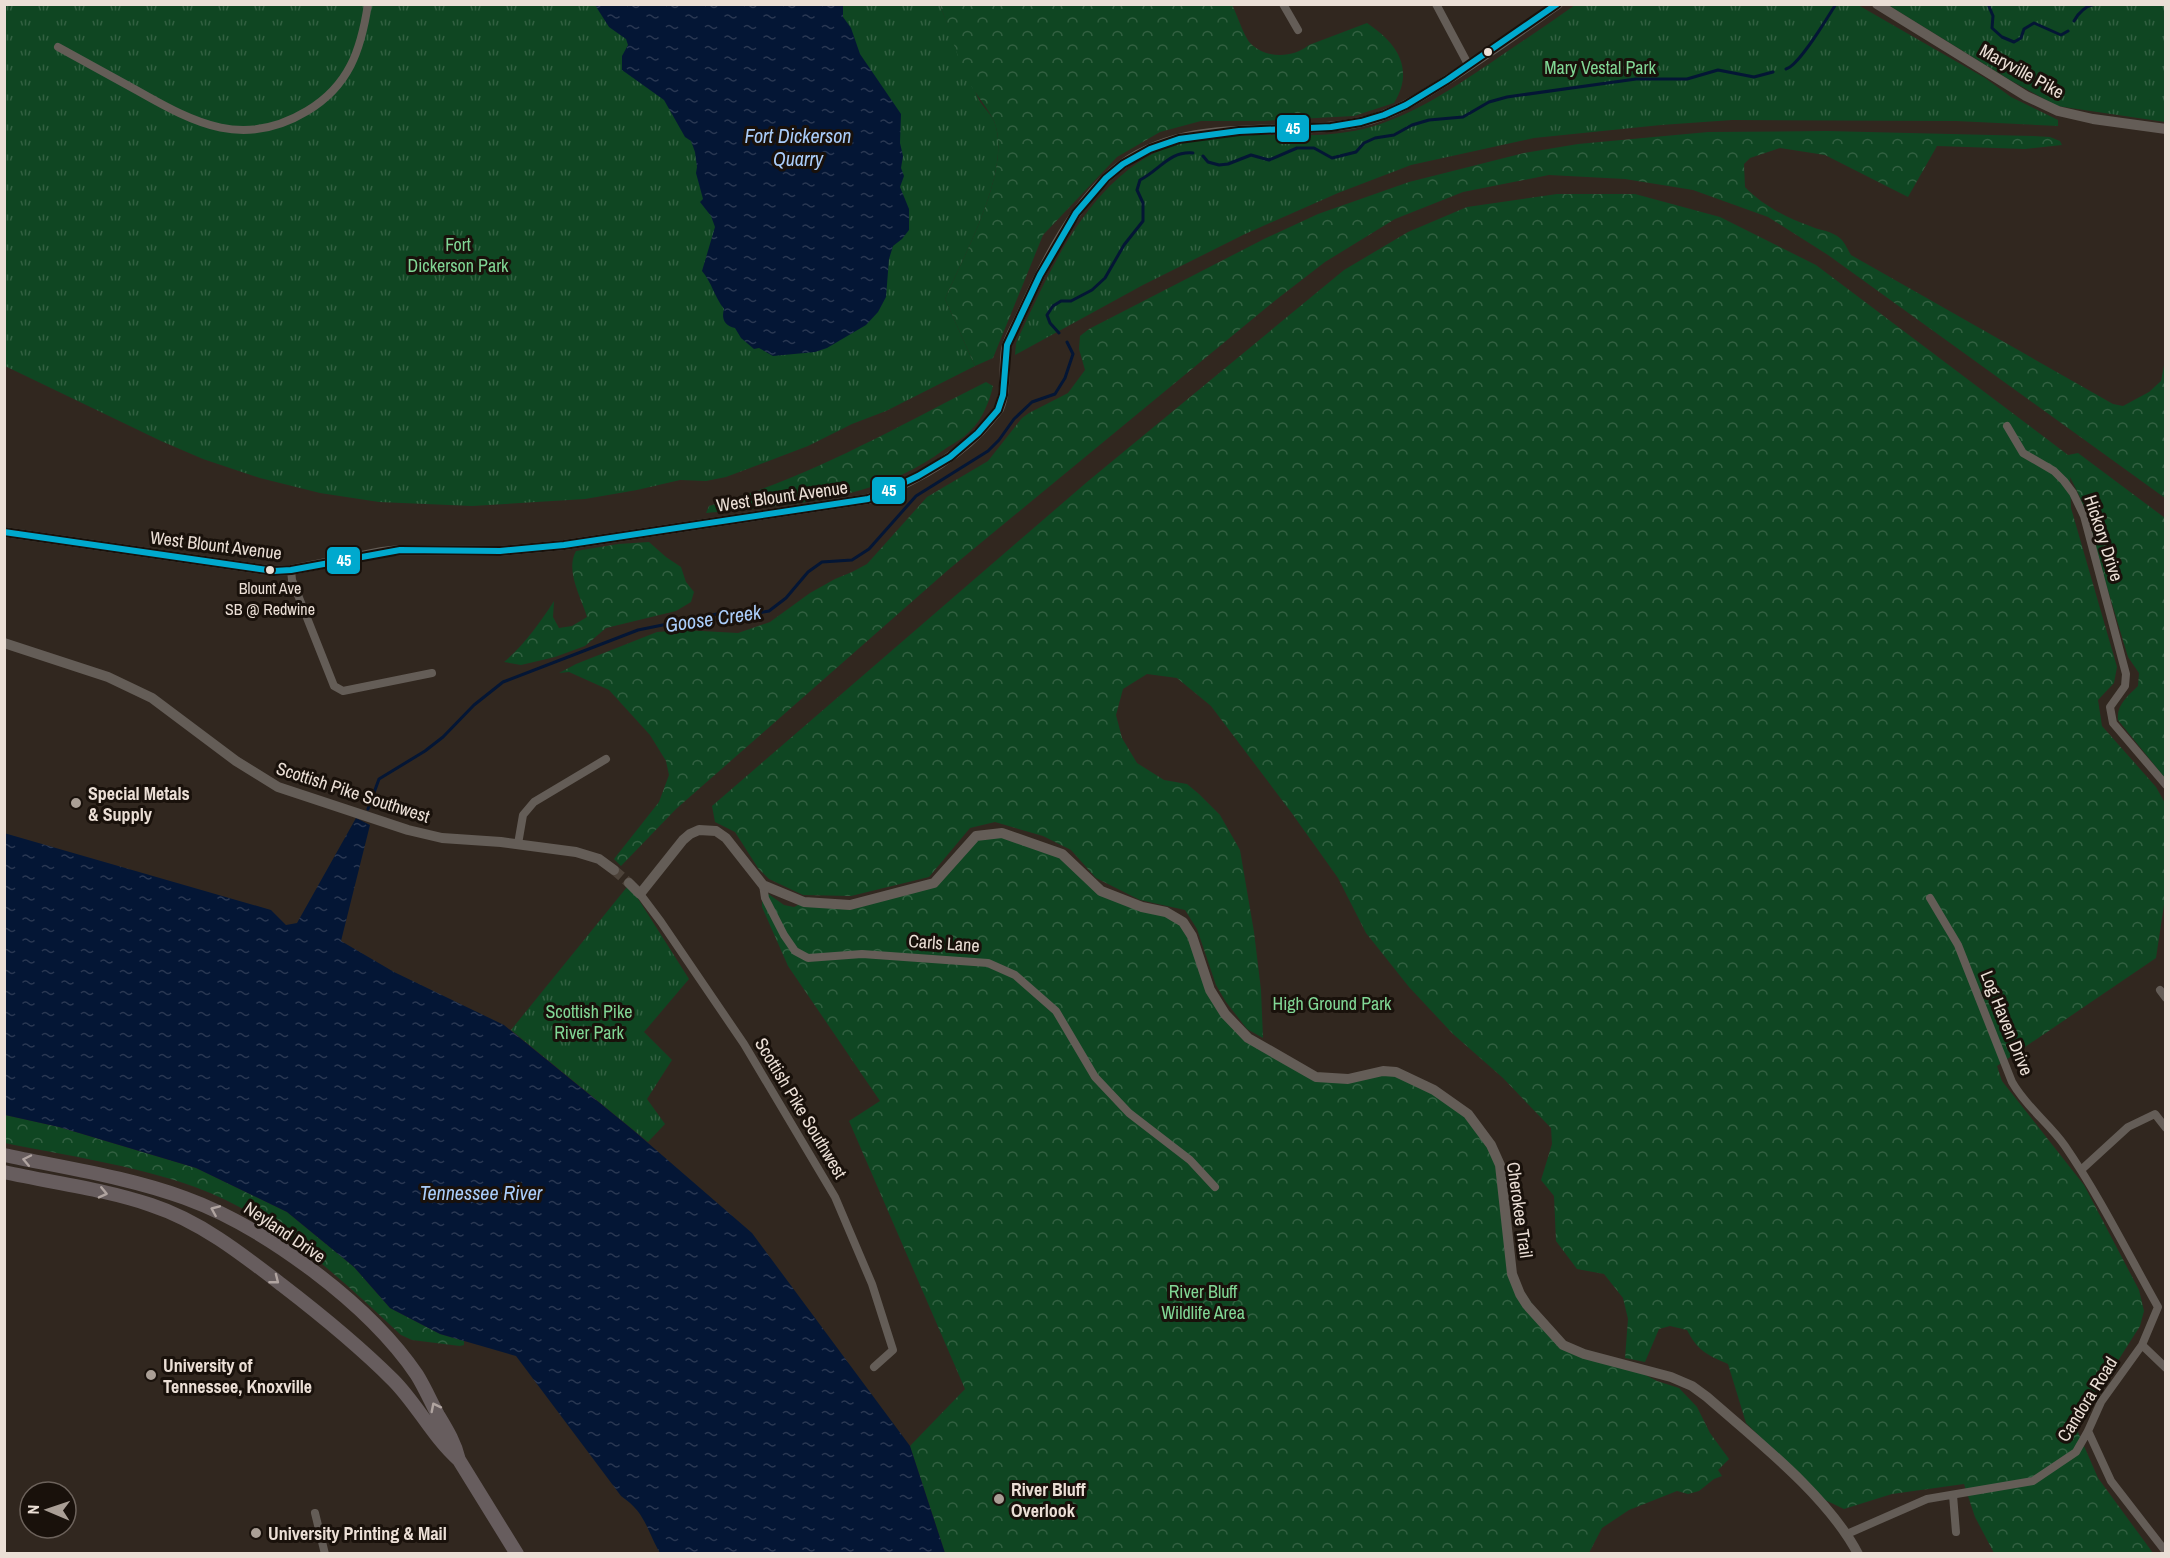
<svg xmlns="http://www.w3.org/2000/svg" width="2170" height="1558" viewBox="0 0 2170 1558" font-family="'Archivo Narrow',sans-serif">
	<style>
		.grass { fill: url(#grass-tufts) }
		.forest { fill: url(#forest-crowns) }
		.water { fill: url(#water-ripples) }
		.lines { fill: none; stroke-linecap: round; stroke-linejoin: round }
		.stream { stroke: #041635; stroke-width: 3 }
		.tertiary-tunnel { stroke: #4d433a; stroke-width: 10; stroke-dasharray: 10 5; stroke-linecap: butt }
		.minor { stroke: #645d57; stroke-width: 8 }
		.tertiary { stroke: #645d57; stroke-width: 10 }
		.primary { stroke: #675d5e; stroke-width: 14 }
		.bus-1-casing { stroke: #19110b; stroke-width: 10 }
		.bus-1 { stroke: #00a9ce; stroke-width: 6 }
		.oneway { stroke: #b0a4a0 }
		.bus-dot { fill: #ebdfd6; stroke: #19110b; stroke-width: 2 }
		.poi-dot { fill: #aa9f96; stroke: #19110b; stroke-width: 2 }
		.labels { text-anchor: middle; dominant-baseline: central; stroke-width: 6; stroke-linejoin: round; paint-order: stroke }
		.bus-label { font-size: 16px; fill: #ebdfd6; stroke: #19110b }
		.park-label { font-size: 18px; fill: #81d795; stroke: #19110b }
		.street-label { font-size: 18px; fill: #ebdfd6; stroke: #19110b }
		.poi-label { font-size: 18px; font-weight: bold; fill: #ebdfd6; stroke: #19110b; text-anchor: start }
		.water-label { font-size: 20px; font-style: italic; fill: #aacdfa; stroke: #19110b }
		.line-badge { stroke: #19110b; stroke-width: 2 }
		.badge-label { font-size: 16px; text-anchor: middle; font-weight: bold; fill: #fff }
	</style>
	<defs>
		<pattern id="grass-tufts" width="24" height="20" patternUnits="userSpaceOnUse" patternTransform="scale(1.5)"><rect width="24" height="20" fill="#0f4622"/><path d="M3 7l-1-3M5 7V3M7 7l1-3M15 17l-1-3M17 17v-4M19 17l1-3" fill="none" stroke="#326041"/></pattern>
		<pattern id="forest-crowns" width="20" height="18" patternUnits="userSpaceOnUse" patternTransform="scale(1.5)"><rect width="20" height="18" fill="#0f4622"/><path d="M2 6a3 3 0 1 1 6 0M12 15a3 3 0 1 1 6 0" fill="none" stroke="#326041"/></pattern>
		<pattern id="water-ripples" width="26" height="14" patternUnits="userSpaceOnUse" patternTransform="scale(1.5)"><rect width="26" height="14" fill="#041635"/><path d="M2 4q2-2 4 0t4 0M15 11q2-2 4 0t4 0" fill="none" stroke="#293752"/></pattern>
	</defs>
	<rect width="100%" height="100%" fill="#31271f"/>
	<path class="grass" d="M4,5H940C952,36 964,68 978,98C982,106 990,113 994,121C1013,168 964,255 945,299L975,366L886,411L852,424L808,446L726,477L706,481L680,480L637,490L585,499L472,506L379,502L320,493L260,478L203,459L161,441L5,366Z
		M1575,5H1858L1985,78L2011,97L2058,120V126L1956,121L1732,120L1661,125L1534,138L1411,165L1338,193L1245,234L1143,285L1015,355L1016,343C1055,259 1101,150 1207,137C1262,130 1319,143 1374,126C1416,113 1453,88 1489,64C1518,44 1547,25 1575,5Z
		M1888,5H2165V122L2057,106L2010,80Z
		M627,887L637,897L689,979L644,1032L672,1060L647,1099L665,1124L648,1142L511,1030Z"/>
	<path class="forest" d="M940,5H1232C1237,14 1244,37 1251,44C1267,59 1293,58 1309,45L1367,23C1397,43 1415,69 1394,103L1354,116L1263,121H1201L1160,132L1117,157L1043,235L993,358L975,366L945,299C964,255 1013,168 994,121C988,108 976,95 969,82C957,58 950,30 940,5Z
		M1827,131L2033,136L2050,137L2060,141L2062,145L2025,149L1937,146L1908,197L1825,155L1780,148L1750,158L1744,164L1745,187C1762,205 1787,218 1810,226C1821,231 1831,230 1841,239C1845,243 1848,250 1851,255L2113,404L2123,406L2149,392L2161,381L2165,360V498L1828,255L1768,217L1693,190L1625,179L1549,175L1463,192L1395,219L1325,262L1277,299L948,570L676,809L621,866L614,859L659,802L669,775L666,761L650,735L609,690L569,672L559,673L576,664L657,632L684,630L738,633L770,622L810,593L835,579L852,572L867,564L927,497L988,461L1022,418L1029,413L1068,393L1085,370L1079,349L1080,336L1089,329L1264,239L1318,214L1409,182L1524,153L1578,144L1708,132Z
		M1557,194H1635L1720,217L1816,265L2068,455L2078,453L2165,518V778L2118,720C2116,705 2128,696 2138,686L2139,673L2128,657L2080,497L2070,477L2071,508L2117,667L2114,683L2098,700L2102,726L2156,787L2165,803V898L2156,958L1997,1066L2002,1081L2084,1185L2139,1290L2144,1311L2140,1326L2100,1389L2077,1430L2098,1478L2153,1553H1994L1975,1517L1964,1484L1892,1494L1844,1509L1825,1500L1746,1423L1728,1364C1707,1355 1697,1350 1687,1330L1670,1326L1659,1329L1645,1362L1625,1358L1628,1319L1623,1298L1604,1274L1577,1269L1556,1241L1554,1196L1541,1180L1552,1144L1551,1128L1503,1078L1453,1034L1409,987L1366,933L1338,878L1291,812L1211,706L1177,678L1147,674L1123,689L1116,715L1122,738L1137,763L1164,780L1187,784L1199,794L1220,815L1240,850L1254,932L1261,990L1263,1038L1247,1029L1226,1002L1216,985L1197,929L1185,910L1140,900L1096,878L1071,850L1043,836L995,822L970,828L929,877L851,896L803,895L769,879L758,868L735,832L715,822L712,806L1087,482L1344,270L1408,232L1467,207Z
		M986,382L993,386C990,400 982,420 971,430C964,438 954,443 945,449C876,501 789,505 706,513L709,506C806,480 896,427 986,382Z
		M649,542L666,557L681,567L686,582L694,592L691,602L676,611L606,628L585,646L555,657L521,665L504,662C524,645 540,623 554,601L553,617L559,628L572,626L587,617C581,597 565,571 576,551L618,544Z
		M993,832L1062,854L1101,891L1183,922L1210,990L1248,1038L1316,1077L1396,1072L1468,1114L1500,1165L1512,1274L1556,1339L1624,1364L1657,1381L1679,1388L1697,1407L1710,1433L1729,1459L1718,1470L1722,1476L1714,1479L1699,1491L1688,1494L1677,1491L1629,1510L1602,1528L1589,1553H945L910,1446L965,1389L849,1121L880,1101L788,966L762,907V895L767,893L784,905L794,907L804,902L837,904L934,883L976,836Z
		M5,1115L59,1127L196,1168L287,1212L354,1267L390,1308L440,1334L464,1341V1345L460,1346L412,1340L401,1335C340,1278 275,1216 195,1187C134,1165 68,1156 5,1143Z"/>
	<path class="water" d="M595,5H843V17L851,28L860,54L901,114L900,143L903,156L901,168L904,176L900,187L909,209V230L902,239L893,246L889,259L886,297L878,312L866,325L827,348L815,352L773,356L759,348L754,349L741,338L735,328C725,326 721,319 724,309C714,296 712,283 702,271L715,227L711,216L700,202L703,199L696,173L697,167L695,152L691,141L685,137L664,100L622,70V56L628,45L626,39L609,27Z
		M356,818L370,825L341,941L394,972L504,1025L633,1130L752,1233L910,1446L945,1553H660C646,1529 646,1513 621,1496L516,1356L440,1334L390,1308L354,1267L287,1212L196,1168L59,1127L5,1115L4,833L271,910L286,925L297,923Z"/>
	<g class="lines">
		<path class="stream" d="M1988,4L1993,16L1992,28L2002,37L2014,42L2021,38L2024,29L2034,23L2061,35L2068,31
			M2074,21C2079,12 2086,6 2095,4
			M1786,69C1799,66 1827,18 1836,4
			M1203,156L1208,162L1219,165L1228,164L1251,155L1269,160L1297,148H1314L1332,158L1356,152L1364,143L1375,138L1394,135L1412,125L1429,120L1463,117L1489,102L1507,97L1636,79H1687L1718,70L1754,77L1773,72
			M1059,333L1050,323L1047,315L1053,306L1061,301H1071L1092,290L1105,278L1124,245L1143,221V203L1137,190L1140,180C1160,170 1169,151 1193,153
			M368,809L379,779L425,751L443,737L474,705L503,682L638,630L717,614H753L769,611L786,598L808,572L822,562L852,560L869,549L916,496L988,451L999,440L1014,419L1032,402L1055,394L1065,378L1073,354L1067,342"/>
		<path class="tertiary-tunnel" d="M614,870L629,883"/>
		<path class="minor" d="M1283,4L1298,30
			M1436,4L1469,66
			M58,47C85,62 111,76 138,91C196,124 244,149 307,111C349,86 361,50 368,4
			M2007,426L2023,453L2054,471L2064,481L2073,493L2084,516L2126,674L2125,686L2110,707L2113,723L2166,785
			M291,570L292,580L334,686L343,691L432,673
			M518,844L523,815L534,802L606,759
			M763,885L765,898L784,935L795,951L808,958L862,954L988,963L1015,975L1056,1011L1095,1077L1129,1113L1190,1160L1215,1187
			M640,894L661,922L744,1044L835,1197L872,1284L893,1350L874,1367
			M2160,990L2166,998
			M2081,1170L2128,1127L2155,1114L2166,1128
			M2142,1345L2166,1368
			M2088,1431L2111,1481L2166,1552
			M1953,1495L1956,1532
			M315,1513L325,1554
			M1847,1534L1927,1499L2033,1481L2076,1452L2088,1431L2101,1402L2142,1345L2158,1307C2128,1254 2100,1197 2065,1146C2049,1123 2026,1107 2012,1082L1958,945L1930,898"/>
		<path class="tertiary" d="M1877,4L2026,96L2058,111L2093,119L2166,129
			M4,532L274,571L291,570L382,552L400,550L500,551L564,545L868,499C913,482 960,457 990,420C993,416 997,412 999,409C1007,391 1003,368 1006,349C1008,338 1016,326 1021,315C1044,264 1076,198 1123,164C1194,114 1281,139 1361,122C1393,115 1420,97 1447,80C1485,56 1521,30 1558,4
			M4,643L108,677L152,698L236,761L278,787L408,830L442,838L501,842L576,852L599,859L614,870
			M629,883L640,894L683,840L690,834L699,830L716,831L726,838L763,885L804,902L850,905L934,883L976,836L1002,833L1062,854L1101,891L1142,907L1166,912L1183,922L1192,936L1210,990L1225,1014L1248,1038L1316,1077L1348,1079L1383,1071L1396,1072L1434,1090L1468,1114L1491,1145L1500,1165L1512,1274L1520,1294L1527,1305L1563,1345L1584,1354L1671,1377L1692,1386L1707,1397C1756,1440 1828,1496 1858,1554"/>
		<path class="primary" d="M4,1155C65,1168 128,1177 185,1198C265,1227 369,1304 417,1375C425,1388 431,1402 438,1415C447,1430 455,1443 459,1460L517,1554
			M4,1172C53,1183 104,1189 151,1205C200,1221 242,1254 282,1285C321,1315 358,1345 393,1380C417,1404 433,1437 459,1460"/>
		<g class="bus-1-casing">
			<path id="bus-1" d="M4,532L274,571L291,570L400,550L500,551L564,545L868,499L885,492L918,476L950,457L978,433L998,410L1003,395L1007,345L1040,275L1076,213L1106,178L1123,164L1150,149L1179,139L1239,131L1331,127L1361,122L1384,115L1406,105L1447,80L1557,4"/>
		</g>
		<use href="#bus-1" class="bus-1"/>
	</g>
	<defs><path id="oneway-chevron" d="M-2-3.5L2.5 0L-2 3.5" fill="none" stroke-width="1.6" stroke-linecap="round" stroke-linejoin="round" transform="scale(1.5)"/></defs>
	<g class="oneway">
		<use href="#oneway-chevron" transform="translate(27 1160) rotate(-168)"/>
		<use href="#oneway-chevron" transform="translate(103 1193) rotate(13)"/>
		<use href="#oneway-chevron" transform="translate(215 1210) rotate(-157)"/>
		<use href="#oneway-chevron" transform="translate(275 1280) rotate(38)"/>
		<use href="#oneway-chevron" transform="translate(435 1407) rotate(-117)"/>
	</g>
	<g class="bus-dot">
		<circle cx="1488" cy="52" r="5"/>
		<circle cx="270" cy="570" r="5"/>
	</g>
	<g class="poi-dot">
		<circle cx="76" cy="803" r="6"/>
		<circle cx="151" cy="1375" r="6"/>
		<circle cx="999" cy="1499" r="6"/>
		<circle cx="256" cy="1533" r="6"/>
	</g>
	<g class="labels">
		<g class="bus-label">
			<text x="270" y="588">Blount Ave<tspan x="270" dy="21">SB @ Redwine</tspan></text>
		</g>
		<g class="park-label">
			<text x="1600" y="67">Mary Vestal Park</text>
			<text x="458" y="244">Fort<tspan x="458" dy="21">Dickerson Park</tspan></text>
			<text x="1332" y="1003">High Ground Park</text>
			<text x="589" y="1011">Scottish Pike<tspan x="589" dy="21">River Park</tspan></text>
			<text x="1203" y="1291">River Bluff<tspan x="1203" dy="21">Wildlife Area</tspan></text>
		</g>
		<g class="street-label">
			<text transform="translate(2022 71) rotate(29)">Maryville Pike</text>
			<text transform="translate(782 496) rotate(-8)">West Blount Avenue</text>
			<text transform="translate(2104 538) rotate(72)">Hickory Drive</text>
			<text transform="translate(216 545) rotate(7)">West Blount Avenue</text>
			<text transform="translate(353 792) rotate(18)">Scottish Pike Southwest</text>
			<text transform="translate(944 943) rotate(4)">Carls Lane</text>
			<text transform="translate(2007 1023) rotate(68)">Log Haven Drive</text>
			<text transform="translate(801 1108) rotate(59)">Scottish Pike Southwest</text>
			<text transform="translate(1520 1210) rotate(82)">Cherokee Trail</text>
			<text transform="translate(285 1232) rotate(34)">Neyland Drive</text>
			<text transform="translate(2087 1399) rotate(-58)">Candora Road</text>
		</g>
		<g class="poi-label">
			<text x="88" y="793">Special Metals<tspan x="88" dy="21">&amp; Supply</tspan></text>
			<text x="163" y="1365">University of<tspan x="163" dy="21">Tennessee, Knoxville</tspan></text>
			<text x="1011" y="1489">River Bluff<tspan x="1011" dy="21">Overlook</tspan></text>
			<text x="268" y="1533">University Printing &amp; Mail</text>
		</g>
		<g class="water-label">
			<text x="798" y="135">Fort Dickerson<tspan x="798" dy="23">Quarry</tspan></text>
			<text transform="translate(713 618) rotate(-8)">Goose Creek</text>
			<text x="481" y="1192">Tennessee River</text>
		</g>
	</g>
	<g class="line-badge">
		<rect x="1276" y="114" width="34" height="29" rx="6" fill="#00a9ce"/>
		<rect x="871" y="476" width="35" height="29" rx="6" fill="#00a9ce"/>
		<rect x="326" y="546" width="35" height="29" rx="6" fill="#00a9ce"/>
	</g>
	<g class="badge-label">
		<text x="1293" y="134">45</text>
		<text x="889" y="496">45</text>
		<text x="344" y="566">45</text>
	</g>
	<rect width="2170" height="1558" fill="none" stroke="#ebdfd6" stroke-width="12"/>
	<g transform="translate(48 1510) rotate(272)"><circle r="28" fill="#19110b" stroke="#6d635c" stroke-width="1.5"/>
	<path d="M0-4.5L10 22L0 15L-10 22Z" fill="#aa9f96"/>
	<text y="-9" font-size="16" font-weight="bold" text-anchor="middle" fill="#ebdfd6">N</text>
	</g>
</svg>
